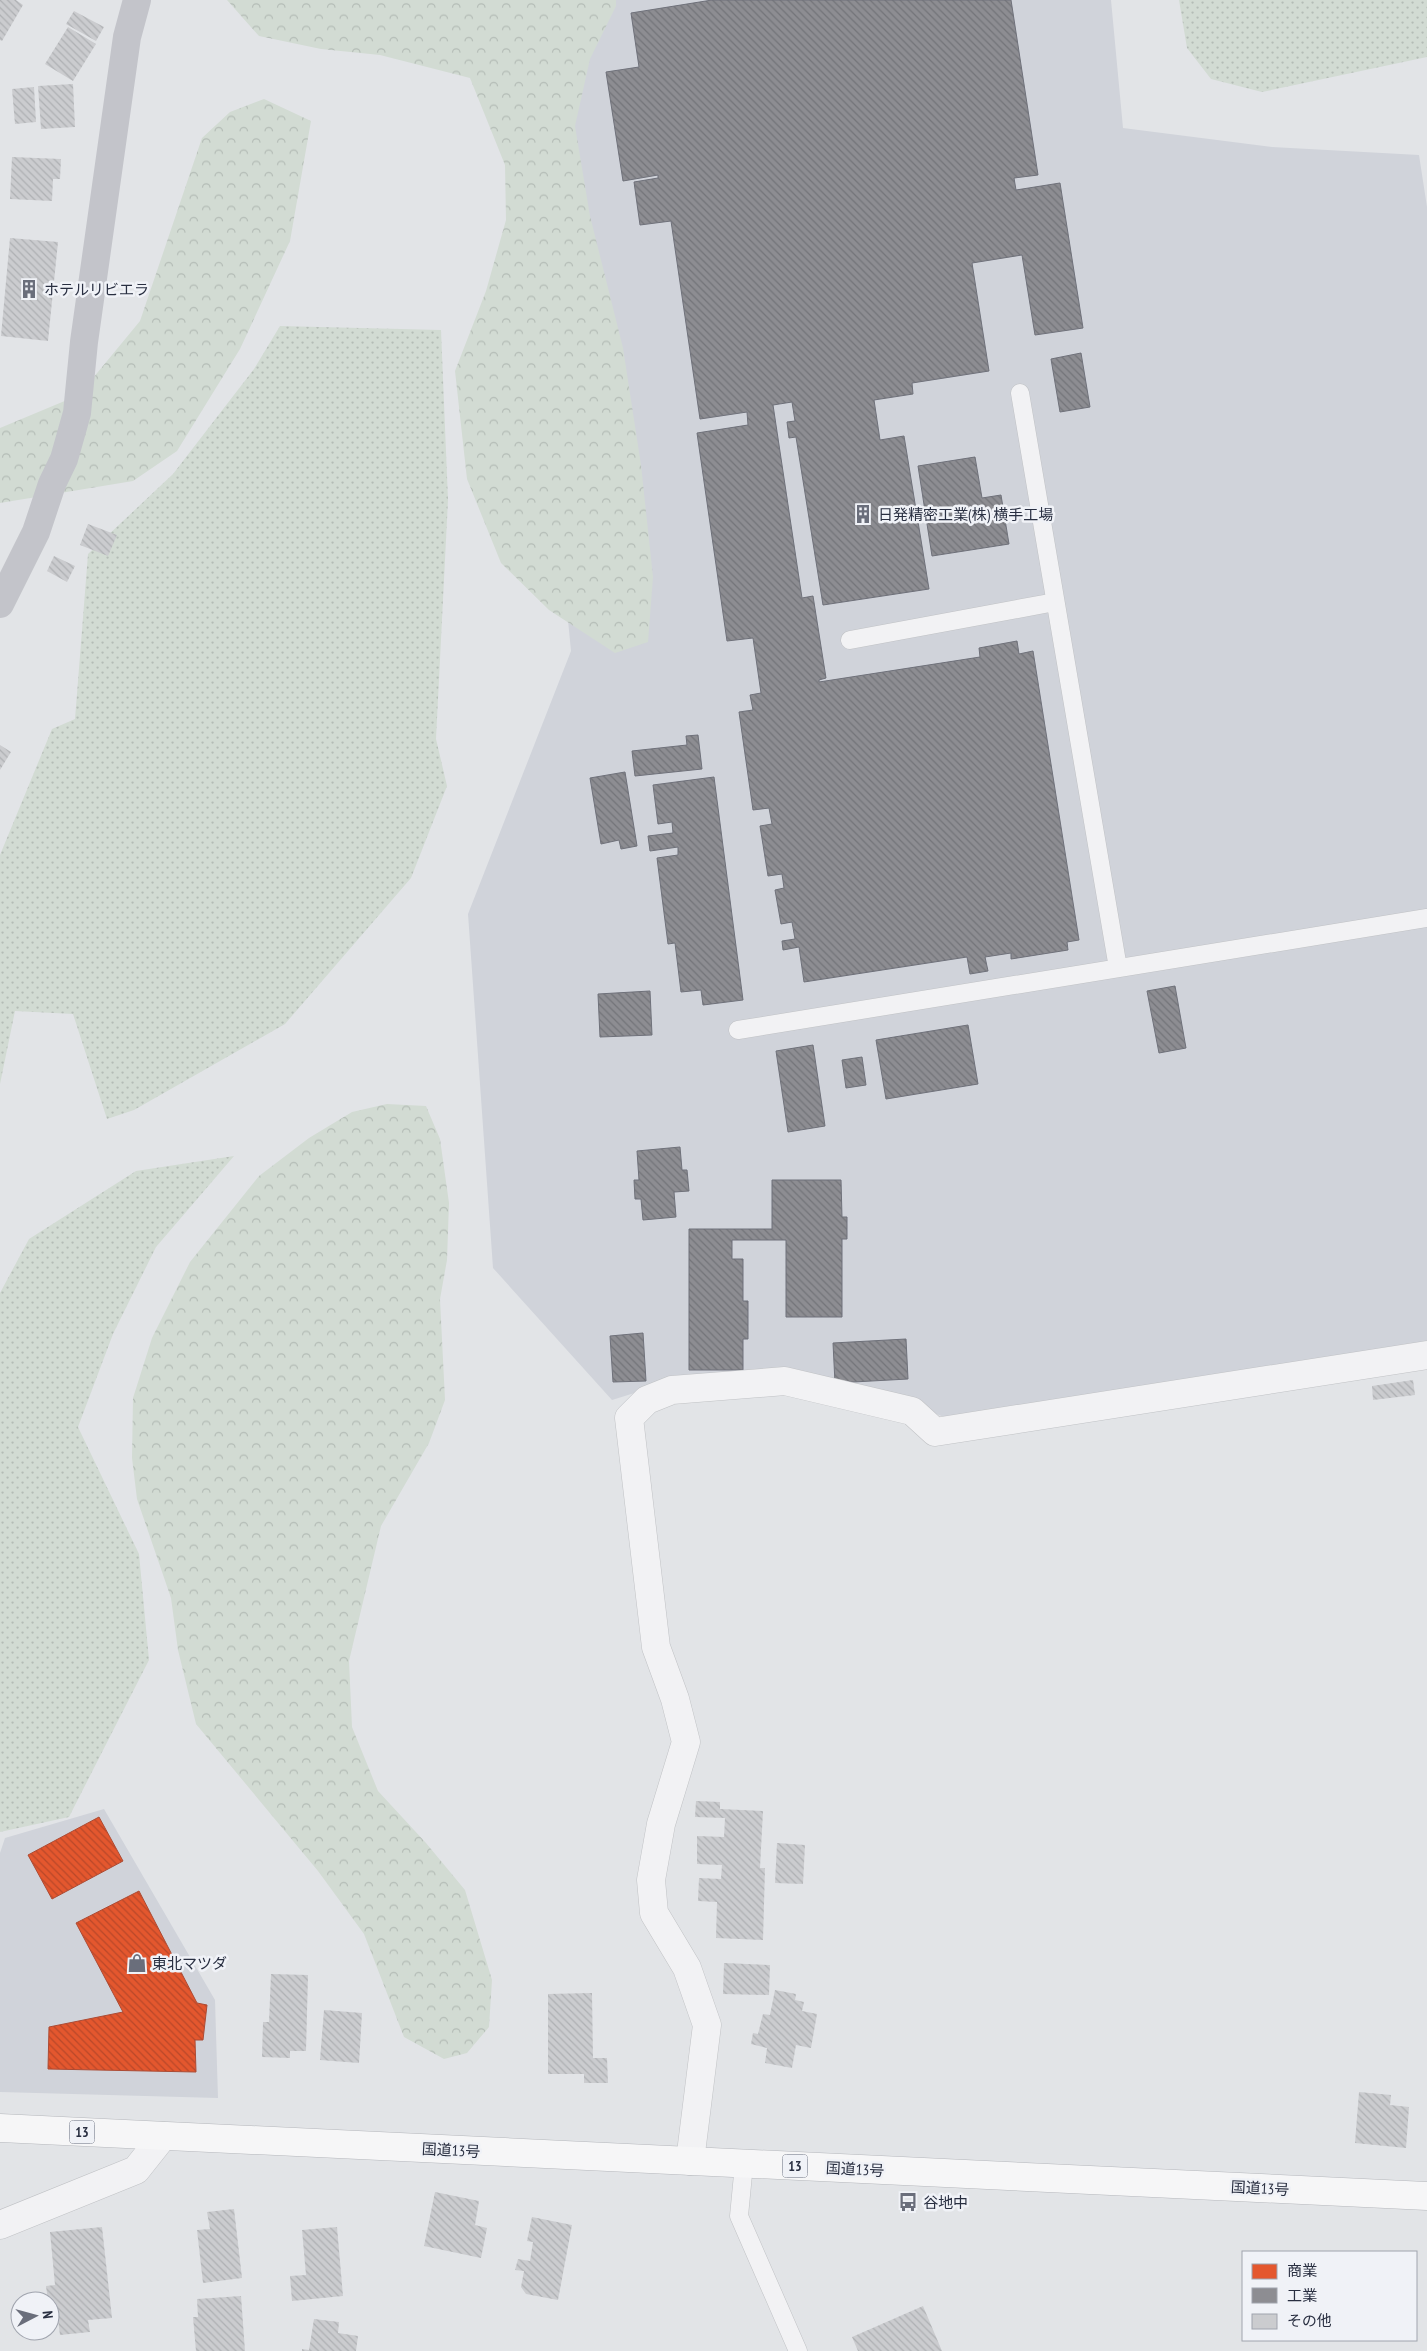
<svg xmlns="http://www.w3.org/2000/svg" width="1427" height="2351" viewBox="0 0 1427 2351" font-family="'PT Sans Narrow','Noto Sans JP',sans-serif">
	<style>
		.built { fill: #d0d3da }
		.grass { fill: url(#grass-dots) }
		.forest { fill: url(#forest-crowns) }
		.shops { fill: url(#shops-back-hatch); stroke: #ac4b34 }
		.industry { fill: url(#industry-back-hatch); stroke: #6f717a }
		.building { fill: url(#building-back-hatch) }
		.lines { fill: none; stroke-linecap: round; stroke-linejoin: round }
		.lane-casing { stroke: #c0c2c5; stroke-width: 19 }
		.street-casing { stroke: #c0c2c5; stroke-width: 29 }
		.highway-casing { stroke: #b5b7bc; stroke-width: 29 }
		.lane { stroke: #f2f2f4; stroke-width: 18 }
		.street { stroke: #f2f2f4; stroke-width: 28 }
		.secondary { stroke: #c3c4ca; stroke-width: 28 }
		.highway { stroke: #f6f6f7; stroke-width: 28 }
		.labels { text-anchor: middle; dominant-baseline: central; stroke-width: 5; stroke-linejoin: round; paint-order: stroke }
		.shield { fill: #f0f2f7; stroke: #656a78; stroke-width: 1 }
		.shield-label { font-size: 14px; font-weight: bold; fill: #292f41 }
		.poi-label { font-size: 15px; fill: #292f41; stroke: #f0f2f7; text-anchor: start }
		.street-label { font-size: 15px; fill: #292f41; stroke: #f0f2f7 }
	</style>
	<defs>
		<pattern id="grass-dots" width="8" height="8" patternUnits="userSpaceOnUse" patternTransform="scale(1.25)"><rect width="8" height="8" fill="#d2dbd3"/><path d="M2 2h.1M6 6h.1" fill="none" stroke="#b4bcb6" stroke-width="1.8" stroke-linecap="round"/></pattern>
		<pattern id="forest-crowns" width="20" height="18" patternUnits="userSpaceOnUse" patternTransform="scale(1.25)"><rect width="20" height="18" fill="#d2dbd3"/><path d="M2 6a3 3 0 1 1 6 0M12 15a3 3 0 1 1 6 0" fill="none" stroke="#b4bcb6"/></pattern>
		<pattern id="shops-back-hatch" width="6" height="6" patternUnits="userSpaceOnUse" patternTransform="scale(1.25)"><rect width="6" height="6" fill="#e4572e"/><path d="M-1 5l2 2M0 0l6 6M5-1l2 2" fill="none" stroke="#b94829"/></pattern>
		<pattern id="industry-back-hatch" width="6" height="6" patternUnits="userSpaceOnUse" patternTransform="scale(1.25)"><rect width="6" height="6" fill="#8d8d92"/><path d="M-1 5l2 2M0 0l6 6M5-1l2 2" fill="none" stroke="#737479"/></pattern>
		<pattern id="building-back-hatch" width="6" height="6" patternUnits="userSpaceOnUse" patternTransform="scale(1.25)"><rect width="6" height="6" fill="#cbcccf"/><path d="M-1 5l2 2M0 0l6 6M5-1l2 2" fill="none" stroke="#aeb0b3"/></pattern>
	</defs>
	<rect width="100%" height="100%" fill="#e2e4e7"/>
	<path class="built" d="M522,0H1111L1123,128L1272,147L1419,155L1427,207V1342L944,1417L909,1403L673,1381L612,1400L493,1268L468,914L571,651L527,199Z
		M104,1809L215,2000L218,2098L0,2092V1853L5,1838Z"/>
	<path class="grass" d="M1179,0H1427V57L1262,92L1211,79L1187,48Z
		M280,326L441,330L448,500L436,739L447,786L411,878L285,1024L134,1110L107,1119L73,1014L15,1011L0,1084V855L52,729L75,719L88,554L173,474L254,369Z
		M234,1156L156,1247L113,1334L78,1427L139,1554L149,1660L69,1817L0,1832V1293L29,1239L136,1171Z"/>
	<path class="forest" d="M227,0H616V6L590,59L575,126L590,216L623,348L641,465L653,577L648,642L615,653L549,610L501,563L467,479L455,371L486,291L506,220L505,165L470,78L380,55L321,49L259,36Z
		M264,99L311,121L290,241L240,349L177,451L133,481L0,503V428L79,395L140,321L202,138L230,112Z
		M387,1104L426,1106L440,1139L449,1203L447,1260L440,1299L445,1400L429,1443L381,1526L349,1661L352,1727L378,1791L426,1843L465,1890L492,1980L489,2027L467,2053L444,2059L404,2037L364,1934L318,1871L196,1724L178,1650L171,1598L137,1499L132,1458L133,1398L152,1338L190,1262L259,1176L309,1138L352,1112Z"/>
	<path class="shops" d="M99,1817L123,1861L52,1899L28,1855Z
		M139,1891L197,2003L207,2005L203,2040H195L196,2072L48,2069L49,2027L123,2012L76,1923Z"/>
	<path class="industry" d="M712,0H1011L1038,175L1014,178L1016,190L1060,183L1083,328L1035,335L1022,255L972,263L989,371L912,383L913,394L874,400L880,440L904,436L929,589L823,605L796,437L789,438L787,422L795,421L792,402L773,405L802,598L813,596L826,678L819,680V682L980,657L979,648L1017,641L1019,654L1033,651L1079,940L1067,942L1068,950L1011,959V953L985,957L988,971L970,974L967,957L804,982L799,947L783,950L782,941L795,939L792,922L781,924L775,890L784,888L782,874L768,876L760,826L772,824L769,808L753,810L739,712L753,710L750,695L761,693L753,638L727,641L697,433L748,425L747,412L700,419L671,221L640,225L634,182L658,178V175L623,181L606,72L639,67L631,13Z
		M1081,353L1090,407L1060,412L1051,359Z
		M975,457L982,498L1001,495L1009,544L932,556L918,466Z
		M698,735L702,769L635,776L632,751L687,745L686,736Z
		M625,772L637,846L621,849L619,840L601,844L590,778Z
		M714,777L743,1000L703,1005L701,990L681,992L675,943L668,944L657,858L678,855V847L650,851L648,836L673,833L672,822L658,824L653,785Z
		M1175,986L1186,1048L1159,1053L1147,991Z
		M650,991L652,1035L600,1037L598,994Z
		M968,1025L978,1084L886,1099L876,1040Z
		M813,1045L825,1126L788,1132L776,1051Z
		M862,1057L866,1085L846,1088L842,1060Z
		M680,1147L682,1170H687L689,1191L674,1192L676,1217L643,1220L641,1199H635L634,1180H639L637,1151Z
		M772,1180H841L842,1217H847V1239H842V1317H786V1240H732V1259H743V1301H748V1339H743V1370H689V1229H772Z
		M643,1333L646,1381L613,1382L610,1336Z
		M906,1339L908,1379L835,1383L833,1343Z"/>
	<path class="building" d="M0,0H16L23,5L2,41L0,40Z
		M74,11L104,27L96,41L66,24Z
		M68,27L96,44L73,81L45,64Z
		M73,84L75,127L41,129L38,86Z
		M34,87L36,122L15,124L12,89Z
		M12,157L61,159L60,179H53L52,201L10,199Z
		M10,238L58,242L48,341L1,336Z
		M88,524L117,535L108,556L80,545Z
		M54,556L75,566L67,582L47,571Z
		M0,745L11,752L0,770Z
		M1413,1380L1415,1395L1373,1400L1372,1386Z
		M696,1801L720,1802V1809L763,1811L760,1868H765L763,1940L716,1938L717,1902L698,1901L699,1878L721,1879L722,1865L697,1864V1836L724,1837L725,1818L695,1817Z
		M777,1843L805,1845L803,1884L775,1883Z
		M724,1963L770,1965L769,1995L723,1994Z
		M271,1974L308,1975L306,2051H290V2058L262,2057L263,2022H269Z
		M775,1990L796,1994L795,2000L804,2002L802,2011L817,2014L811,2048L796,2045L792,2068L765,2063L767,2048L751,2044L753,2033L758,2034L763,2014L770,2015Z
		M592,1993L593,2058H607L608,2083H584V2074H548V1994Z
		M324,2010L362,2013L359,2063L320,2060Z
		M1359,2092L1391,2095L1390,2105L1409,2107L1406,2148L1355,2143Z
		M435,2192L479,2201L475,2225L487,2228L481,2258L424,2246Z
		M234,2209L242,2278L203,2283L197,2230L210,2229L207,2212Z
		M532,2217L572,2225L558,2300L526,2294L521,2287L524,2271L515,2270L518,2259L530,2261L533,2242L527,2241Z
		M102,2227L112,2318L88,2320L90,2332L60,2335L56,2304L50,2305V2301H48L46,2286L55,2285L50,2232Z
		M337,2227L343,2296L292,2301L290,2276L306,2275L302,2230Z
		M241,2296L245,2351H196L193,2317H198L197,2299Z
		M923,2306L942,2351H858L852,2337Z
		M314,2319L339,2322L338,2333L358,2336L356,2351H302V2349L309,2350Z"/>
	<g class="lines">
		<g class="lane-casing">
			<path id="lane" d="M1020,393L1118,968
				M850,640L1055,602
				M738,1030L1427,918
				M744,2164L739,2216L798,2351"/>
		</g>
		<g class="street-casing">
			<path id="street" d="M690,2161L707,2025L687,1968L654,1913L651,1880L661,1824L686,1742L675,1699L656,1647L629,1418L647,1400L672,1390L785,1381L912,1411L935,1432L1427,1355
				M0,2225L136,2170L163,2136"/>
		</g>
		<g class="highway-casing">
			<path id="highway" d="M0,2128L1427,2196"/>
		</g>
		<use href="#lane" class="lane"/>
		<use href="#street" class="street"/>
		<path class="secondary" d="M0,604L36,532L52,484L64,459L77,413L84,342L127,37L137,0"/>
		<use href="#highway" class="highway"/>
	</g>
	<defs>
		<g id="building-bare" transform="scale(1.5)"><path d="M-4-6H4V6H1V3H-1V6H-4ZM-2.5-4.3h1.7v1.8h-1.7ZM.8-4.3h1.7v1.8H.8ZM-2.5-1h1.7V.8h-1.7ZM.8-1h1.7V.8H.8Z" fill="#6a6e7b" stroke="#f0f2f7" stroke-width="2.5" paint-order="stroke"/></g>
		<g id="shop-bare" transform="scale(1.5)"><path d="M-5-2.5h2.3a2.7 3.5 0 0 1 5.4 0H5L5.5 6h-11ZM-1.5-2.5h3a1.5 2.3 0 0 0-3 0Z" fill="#6a6e7b" stroke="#f0f2f7" stroke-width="2.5" paint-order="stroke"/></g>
		<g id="bus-bare" transform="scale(1.5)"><path d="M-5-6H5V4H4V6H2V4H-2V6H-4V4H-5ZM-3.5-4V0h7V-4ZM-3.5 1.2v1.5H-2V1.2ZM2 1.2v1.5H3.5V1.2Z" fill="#6a6e7b" stroke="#f0f2f7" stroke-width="2.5" paint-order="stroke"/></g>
	</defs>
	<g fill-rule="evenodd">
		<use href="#building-bare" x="29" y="289"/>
		<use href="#building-bare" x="863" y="514"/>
		<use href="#shop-bare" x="137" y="1963"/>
		<use href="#bus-bare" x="908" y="2202"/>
	</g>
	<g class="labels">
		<g class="shield">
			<rect x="69.5" y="2120.5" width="25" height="23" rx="4"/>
			<rect x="782.5" y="2154.5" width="25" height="23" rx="4"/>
		</g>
		<g class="shield-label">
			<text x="82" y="2132">13</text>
			<text x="795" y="2166">13</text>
		</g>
		<g class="poi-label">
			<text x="44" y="289">ホテルリビエラ</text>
			<text x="878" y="514">日発精密工業(株) 横手工場</text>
			<text x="152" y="1963">東北マツダ</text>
			<text x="923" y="2202">谷地中</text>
		</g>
		<g class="street-label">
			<text transform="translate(451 2150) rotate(3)">国道13号</text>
			<text transform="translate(855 2169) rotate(3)">国道13号</text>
			<text transform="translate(1260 2188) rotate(3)">国道13号</text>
		</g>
	</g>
	<rect x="1242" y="2251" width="175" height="90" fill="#f0f2f7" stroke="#a0a4ae"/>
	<rect x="1252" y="2264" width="25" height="15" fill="#e4572e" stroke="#a0a4ae"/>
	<text x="1287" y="2276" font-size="15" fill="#292f41">商業</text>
	<rect x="1252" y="2288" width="25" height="15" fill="#8d8d92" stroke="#a0a4ae"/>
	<text x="1287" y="2301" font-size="15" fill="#292f41">工業</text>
	<rect x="1252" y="2314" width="25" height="15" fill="#cbcccf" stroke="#a0a4ae"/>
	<text x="1287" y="2326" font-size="15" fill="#292f41">その他</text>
	<g transform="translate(35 2316) rotate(84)"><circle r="24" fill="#f0f2f7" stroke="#a0a4ae"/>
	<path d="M0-4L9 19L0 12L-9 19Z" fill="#6a6e7b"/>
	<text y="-8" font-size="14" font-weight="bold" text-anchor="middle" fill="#292f41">N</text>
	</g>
</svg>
